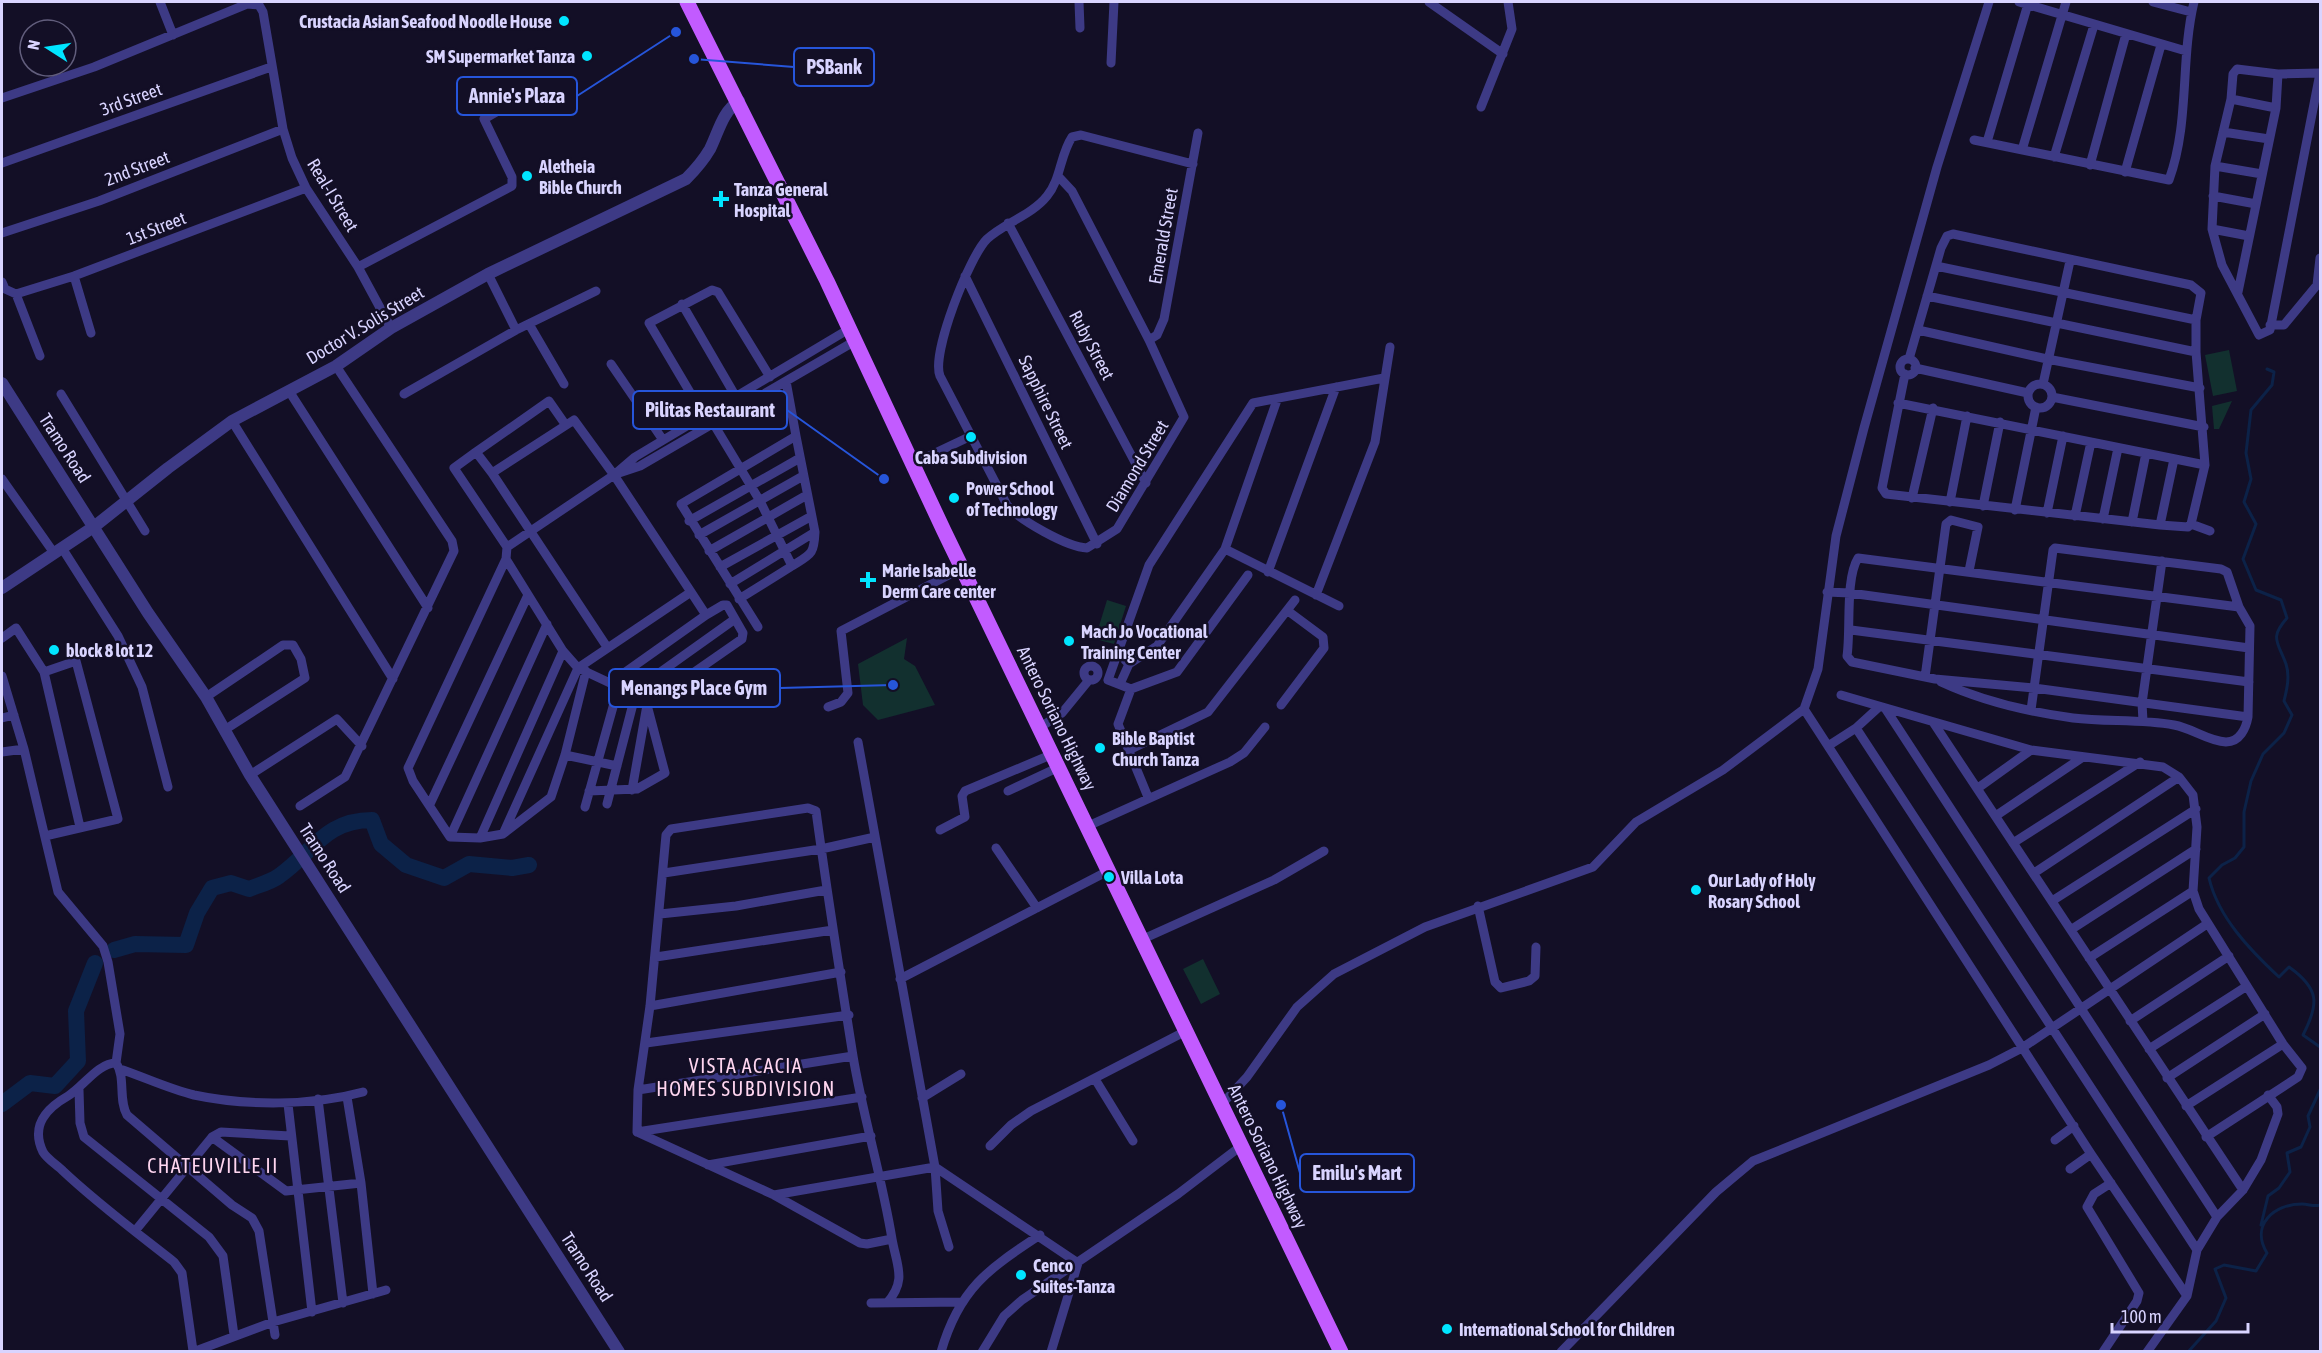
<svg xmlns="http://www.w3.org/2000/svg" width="2322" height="1353" viewBox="0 0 2322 1353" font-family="'Asap Condensed',sans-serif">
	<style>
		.green { fill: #12302f }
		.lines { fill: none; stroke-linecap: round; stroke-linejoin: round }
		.stream { stroke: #0c2248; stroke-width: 3 }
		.river { stroke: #0c2248; stroke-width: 16 }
		.minor { stroke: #3d3a85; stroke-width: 9 }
		.tertiary { stroke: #3d3a85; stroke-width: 12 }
		.primary { stroke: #c25bff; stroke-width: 15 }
		.poi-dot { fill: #00e5ff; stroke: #130f26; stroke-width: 2 }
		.labels { text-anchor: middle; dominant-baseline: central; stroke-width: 5; stroke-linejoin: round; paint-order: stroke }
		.poi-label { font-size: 18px; font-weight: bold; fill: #d9d4ff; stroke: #130f26; text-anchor: start }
		.street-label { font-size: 18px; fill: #d9d4ff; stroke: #130f26 }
		.neighbourhood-label { font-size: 20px; letter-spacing: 1.5px; fill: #ffd6f0; stroke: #130f26 }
		.leader { fill: none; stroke: #2655da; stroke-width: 2 }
		.callout-dot { fill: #2655da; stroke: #130f26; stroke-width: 2 }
		.callout { fill: #130f26; stroke: #2655da; stroke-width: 2 }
		.callout-label { font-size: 20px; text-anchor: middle; font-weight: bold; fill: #d9d4ff }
	</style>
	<rect width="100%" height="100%" fill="#130f26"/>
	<path class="green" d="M2229,350L2237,391L2213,396L2205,355Z
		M2232,401L2219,429H2214L2212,406Z
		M1107,600L1126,606L1114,644L1095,639Z
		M907,638L904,659L915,666L935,705L878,720L863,705L858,664Z
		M1203,959L1220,994L1201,1004L1183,969Z"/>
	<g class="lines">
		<path class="stream" d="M2267,369L2274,372L2272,385L2251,410L2246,453L2251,479L2244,502L2256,524L2243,559L2256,590L2281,600L2287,618C2269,638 2278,642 2286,664C2290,676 2287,689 2284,701L2292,715L2284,733L2263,754L2251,781L2244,812V847L2235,858L2222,865L2209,878C2218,917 2250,950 2279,977L2289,967C2320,989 2319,1004 2303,1035L2320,1047
			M2261,1225L2268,1196L2279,1188L2290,1172L2287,1153L2301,1147L2310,1127L2308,1116L2320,1090
			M2188,1352L2216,1321L2226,1298L2215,1269L2224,1265L2256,1271L2267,1253C2250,1225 2274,1204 2302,1204C2309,1204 2314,1207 2320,1205"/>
		<path class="river" d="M114,950L135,944L186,945L197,913L212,888L231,883L249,889C259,885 271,882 279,876C313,852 325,820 372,820L381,844L406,865L444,878L469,864L512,868L529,865
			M2,1104L30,1083L55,1086L78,1061L76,1011L95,963"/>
		<path class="minor" d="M160,2L173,35
			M1079,2L1080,28
			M1429,2L1503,54
			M2019,2L2186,51
			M2153,2L2191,12
			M1111,63L1114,2
			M2237,69L2278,74L2320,73L2270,330L2259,335L2222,265L2212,229L2215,166L2231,99L2233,74Z
			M2,98L94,67L247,4L259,5L263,12L283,129L292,158L306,188L358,267L391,328
			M2231,99L2276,108
			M1481,107L1512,29L1508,2
			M2223,132L2269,139
			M1974,140L2169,180C2190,122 2180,61 2194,2
			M1987,142L2028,4
			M2022,150L2066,2
			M2054,157L2094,25
			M2,163L271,67
			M2090,165L2126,34
			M2215,166L2262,174
			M2125,172L2161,45
			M1058,176L1072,191L1149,340L1184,417L1117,529L1087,548C1067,547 1019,520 1007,505L940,376C931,354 969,257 987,239C1004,223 1032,215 1047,196C1061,179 1060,155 1072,137L1081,135L1193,164
			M2213,196L2256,204
			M1008,223L1146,483
			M2212,229L2249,236
			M2,233L99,201L283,129
			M1936,266L2196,320
			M358,267L512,186V177L484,119L538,88
			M488,274L516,330
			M74,276L91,333
			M965,276L1097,544
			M2,282L5,289L16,294L40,356
			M2238,292L2276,108L2278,74
			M16,294L74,276L306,188
			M1927,296L2196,352
			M682,304L736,397
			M529,324L564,384
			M2270,325H2284L2317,285L2320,258
			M1918,330L2047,359L2200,388
			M1149,340L1157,335L1164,319L1198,133
			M1909,359L1941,248L1947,236L1953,234L2191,285L2201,293L2196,320V352L2205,465L2191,524
			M1900 367a8 8 0 1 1 16 0a8 8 0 1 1-16 0Z
			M611,364L663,440
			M1915,368L2028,393
			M1905,374L1882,488L1886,494L2160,525L2188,527L2191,524L2210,531
			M770,377L718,292L712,290L649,323L704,416L713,423L760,501L792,566C811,554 814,555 815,532L796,436
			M2043,384L2070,261
			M2028 396a12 12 0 1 1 24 0a12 12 0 1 1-24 0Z
			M289,391L428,608
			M61,394L145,531
			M404,394L516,330L596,291
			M2052,397L2204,427
			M1898,403L2205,465
			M232,421L393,679
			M476,452L549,401L565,424
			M912,464L971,436
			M492,473L476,452L454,468L507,547L506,559L563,651L578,668L610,683L634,700L647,705L665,773L637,789L589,791
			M619,473L640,466L855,341
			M2,479L54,553
			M1912,498L1933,408
			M1950,502L1967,416
			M1983,506L2000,422
			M2015,510L2036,407
			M2047,513L2063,436
			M2075,516L2091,442
			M2103,519L2118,448
			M689,521L800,458
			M2132,522L2146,453
			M2160,525L2174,459
			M699,535L803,476
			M507,547L614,475L635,457L849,329
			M62,548L118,636L142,687L168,787
			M1225,549L1339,606
			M709,551L807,495
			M506,559L408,768L413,781L450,837L480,838L503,834L551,797L565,755L586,671
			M720,567L810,517
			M1268,572L1336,387
			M730,584L815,532
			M691,592L706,615
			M1827,592L1850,593L2249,648
			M1316,595L1375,442L1390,347
			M739,599L792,566
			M2239,607L1858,558C1845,579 1851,630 1847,656L1852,662L1935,679L2034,688L2248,717
			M758,627L681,504L796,436L786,381
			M1851,630L2249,682
			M2,638L16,628L44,672L80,827
			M1129,664L1157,646L1225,549L1277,400
			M1084 673a7 7 0 1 1 14 0a7 7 0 1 1-14 0Z
			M44,672L76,661L118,819L45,836
			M2,676L24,749L58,892L103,946L108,962L120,1034L116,1063C126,1077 118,1099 127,1115L232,1205L252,1218L259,1231L275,1335
			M1925,677L1946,524L1951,520L1978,527L1969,571
			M1941,682C1982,701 2029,712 2073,718C2107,722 2141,719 2174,725C2192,728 2208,741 2226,742C2240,742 2246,728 2248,717L2250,626L2239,607L2227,572L2221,569L2055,548L2053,550L2031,710
			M610,683L706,615L723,605H727L735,619L627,696
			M1120,684L1129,664L1125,660
			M1131,689L1177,672L1248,575
			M1841,695L2031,750L2163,767L2179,777L2193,795L2197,827L2193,891L2199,909L2283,1044L2302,1068L2298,1077L2206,1137
			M206,697L283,645H293L301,659L305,678L226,729
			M1281,705L1324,648L1323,637L1288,611
			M828,707L841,702L848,693L841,631L962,568
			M1879,707L1856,728L1828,746L2091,1154L2187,1296
			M1885,708L2217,1217
			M1804,709L1828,746
			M2,718L14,715
			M2143,721L2142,703L2162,561
			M1933,722L2243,1190
			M1039,728L1062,713L1089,680
			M1856,728L2197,1250
			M1129,750L1208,712L1295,600
			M2,752L24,749
			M565,755L617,766
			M250,775L337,719L362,746
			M1978,788L2031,750
			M632,790L647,705L742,639L743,633L735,619
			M1008,791L1059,767
			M1148,797L1118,724L1131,689L1108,680L1149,565L1253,403L1384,378
			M430,804L528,595
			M607,804L634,700
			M300,806L345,777L454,551L452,541L336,366
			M585,807L618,689
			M1997,815L2083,757
			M1088,826L1230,762L1244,753L1265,727
			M940,830L965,817L962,796L965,791L1053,754
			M503,834L578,668L691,592L614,475L574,420L492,473L607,647
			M450,837L547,624
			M480,838L563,651
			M2013,843L2140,762
			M996,848L1037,908
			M664,873L821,849L875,837
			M2034,873L2179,777
			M2052,901L2196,809
			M1478,906L1495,982L1501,988L1529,981L1535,976L1536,947
			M660,914L736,906L826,890
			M2072,929L2196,849
			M1143,939L1274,880L1324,851
			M656,957L833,930
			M2089,958L2193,891
			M900,979L1110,870
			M650,1006L841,972
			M2130,1021L2229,956
			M646,1043L849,1015
			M2149,1049L2247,986
			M116,1063C98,1063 83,1087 68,1096C47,1108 30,1125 43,1152C47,1159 57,1165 63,1171C98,1204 136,1232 174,1262L182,1273L193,1351
			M120,1069C144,1077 169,1089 194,1095C246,1106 312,1106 363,1092
			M2167,1078L2265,1014
			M1095,1079L1133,1141
			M79,1090L80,1123L84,1137L209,1237L223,1256L234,1335
			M638,1090L853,1056
			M347,1097L361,1183L373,1294
			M922,1098L961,1074
			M318,1099L343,1303
			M288,1104L312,1312
			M1221,1105L1247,1077L1297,1007L1334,974L1425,927L1593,867L1636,822L1723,770L1804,709L1818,669L1836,536L1864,428L1937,167L1989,2
			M2186,1106L2283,1044
			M637,1132L862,1097
			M212,1137L286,1191L361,1183
			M2055,1140L2074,1126
			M990,1146L1011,1125L1031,1111L1186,1031
			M708,1165L871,1136
			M935,1167L1078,1263L1051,1352
			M935,1167L938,1211L949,1247
			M2070,1169L2091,1154
			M774,1195L860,1243L867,1244L892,1239C882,1177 863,1117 853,1056C840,974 827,893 816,811L808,808L671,829L666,835L650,1006L638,1090L637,1132L774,1195L935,1167L858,742
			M135,1231L212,1137L221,1132L290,1136
			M871,1303L963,1302
			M887,1303C907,1280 897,1267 892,1239
			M193,1352L273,1322L386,1290
			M941,1352C959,1289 988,1269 1040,1235
			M982,1352L1004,1316L1022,1300L1178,1194L1241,1146
			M1561,1352L1716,1192L1753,1161L1989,1065L2022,1048L2207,924
			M2103,1352L2137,1301L2139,1293L2087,1207L2094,1194L2111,1183
			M2147,1352L2187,1296L2197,1250L2217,1217L2243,1190L2261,1160L2278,1114L2277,1107L2268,1095"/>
		<path class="tertiary" d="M2,383L148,613L206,697L250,775L619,1352
			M2,588L95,526L168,468L232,421L336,366L391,328L488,274L686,179C695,170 703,161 710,149C719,131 722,112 739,101"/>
		<path class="primary" d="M687,2L827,281L944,531L1341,1352"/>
	</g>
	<g class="poi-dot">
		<circle cx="564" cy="21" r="6"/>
		<circle cx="587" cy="56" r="6"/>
		<circle cx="527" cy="176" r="6"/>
		<path d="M718 190h6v6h6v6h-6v6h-6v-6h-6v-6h6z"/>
		<circle cx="971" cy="437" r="6"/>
		<circle cx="954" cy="498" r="6"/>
		<path d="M865 571h6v6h6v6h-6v6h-6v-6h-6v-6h6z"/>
		<circle cx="1069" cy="641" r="6"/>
		<circle cx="54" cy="650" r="6"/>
		<circle cx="1100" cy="748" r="6"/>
		<circle cx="1109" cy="877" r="6"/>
		<circle cx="1696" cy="890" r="6"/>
		<circle cx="1021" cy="1275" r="6"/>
		<circle cx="1447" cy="1329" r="6"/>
	</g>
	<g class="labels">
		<g class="poi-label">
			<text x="552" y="21" text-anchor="end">Crustacia Asian Seafood Noodle House</text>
			<text x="575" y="56" text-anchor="end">SM Supermarket Tanza</text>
			<text x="539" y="166">Aletheia<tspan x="539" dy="21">Bible Church</tspan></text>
			<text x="734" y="189">Tanza General<tspan x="734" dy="21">Hospital</tspan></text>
			<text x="971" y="457" text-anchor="middle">Caba Subdivision</text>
			<text x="966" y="488">Power School<tspan x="966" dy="21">of Technology</tspan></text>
			<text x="882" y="570">Marie Isabelle<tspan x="882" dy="21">Derm Care center</tspan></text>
			<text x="1081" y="631">Mach Jo Vocational<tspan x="1081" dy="21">Training Center</tspan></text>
			<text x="66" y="650">block 8 lot 12</text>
			<text x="1112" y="738">Bible Baptist<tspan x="1112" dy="21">Church Tanza</tspan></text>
			<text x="1121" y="877">Villa Lota</text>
			<text x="1708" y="880">Our Lady of Holy<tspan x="1708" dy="21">Rosary School</tspan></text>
			<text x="1033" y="1265">Cenco<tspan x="1033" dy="21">Suites-Tanza</tspan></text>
			<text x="1459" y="1329">International School for Children</text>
		</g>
		<g class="street-label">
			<text transform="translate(131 99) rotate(-20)">3rd Street</text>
			<text transform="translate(137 168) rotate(-21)">2nd Street</text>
			<text transform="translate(333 195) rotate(59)">Real-I Street</text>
			<text transform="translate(156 228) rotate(-21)">1st Street</text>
			<text transform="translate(1163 236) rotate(-80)">Emerald Street</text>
			<text transform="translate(365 325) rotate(-31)">Doctor V. Solis Street</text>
			<text transform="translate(1092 345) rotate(62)">Ruby Street</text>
			<text transform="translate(1046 402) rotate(64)">Sapphire Street</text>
			<text transform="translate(65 448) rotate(57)">Tramo Road</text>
			<text transform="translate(1137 466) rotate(-59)">Diamond Street</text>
			<text transform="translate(1057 718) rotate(64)">Antero Soriano Highway</text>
			<text transform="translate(325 858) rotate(57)">Tramo Road</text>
			<text transform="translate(1268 1156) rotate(64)">Antero Soriano Highway</text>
			<text transform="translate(587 1267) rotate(57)">Tramo Road</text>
		</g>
		<g class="neighbourhood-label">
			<text x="746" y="1065">VISTA ACACIA<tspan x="746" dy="23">HOMES SUBDIVISION</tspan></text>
			<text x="213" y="1165">CHATEUVILLE II</text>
		</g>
	</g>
	<path class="leader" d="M694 59L794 67M676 32L577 96M884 479L787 410M893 685L780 688M1281 1105L1300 1173"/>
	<g class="callout-dot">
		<circle cx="694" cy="59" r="6"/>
		<circle cx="676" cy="32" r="6"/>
		<circle cx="884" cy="479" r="6"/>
		<circle cx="893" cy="685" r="6"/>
		<circle cx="1281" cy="1105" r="6"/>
	</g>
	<g class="callout">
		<rect x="794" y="48" width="80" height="38" rx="6"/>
		<rect x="457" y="77" width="120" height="38" rx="6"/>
		<rect x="633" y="391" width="154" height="38" rx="6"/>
		<rect x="609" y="669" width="171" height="38" rx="6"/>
		<rect x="1300" y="1154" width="114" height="38" rx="6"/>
	</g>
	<g class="callout-label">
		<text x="834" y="74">PSBank</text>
		<text x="517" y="103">Annie's Plaza</text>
		<text x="710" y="417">Pilitas Restaurant</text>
		<text x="694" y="695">Menangs Place Gym</text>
		<text x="1357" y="1180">Emilu's Mart</text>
	</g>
	<rect width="2322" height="1353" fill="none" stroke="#d9d4ff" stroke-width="6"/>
	<g transform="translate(48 48) rotate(282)"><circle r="28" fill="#130f26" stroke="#625e7d" stroke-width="1.5"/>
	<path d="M0-4.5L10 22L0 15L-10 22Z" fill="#00e5ff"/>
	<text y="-9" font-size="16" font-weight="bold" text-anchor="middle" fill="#d9d4ff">N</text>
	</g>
	<path d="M2112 1323v9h136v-9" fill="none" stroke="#d9d4ff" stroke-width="3"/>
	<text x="2121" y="1323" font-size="18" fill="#d9d4ff" stroke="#130f26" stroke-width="4.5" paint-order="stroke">100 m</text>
</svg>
